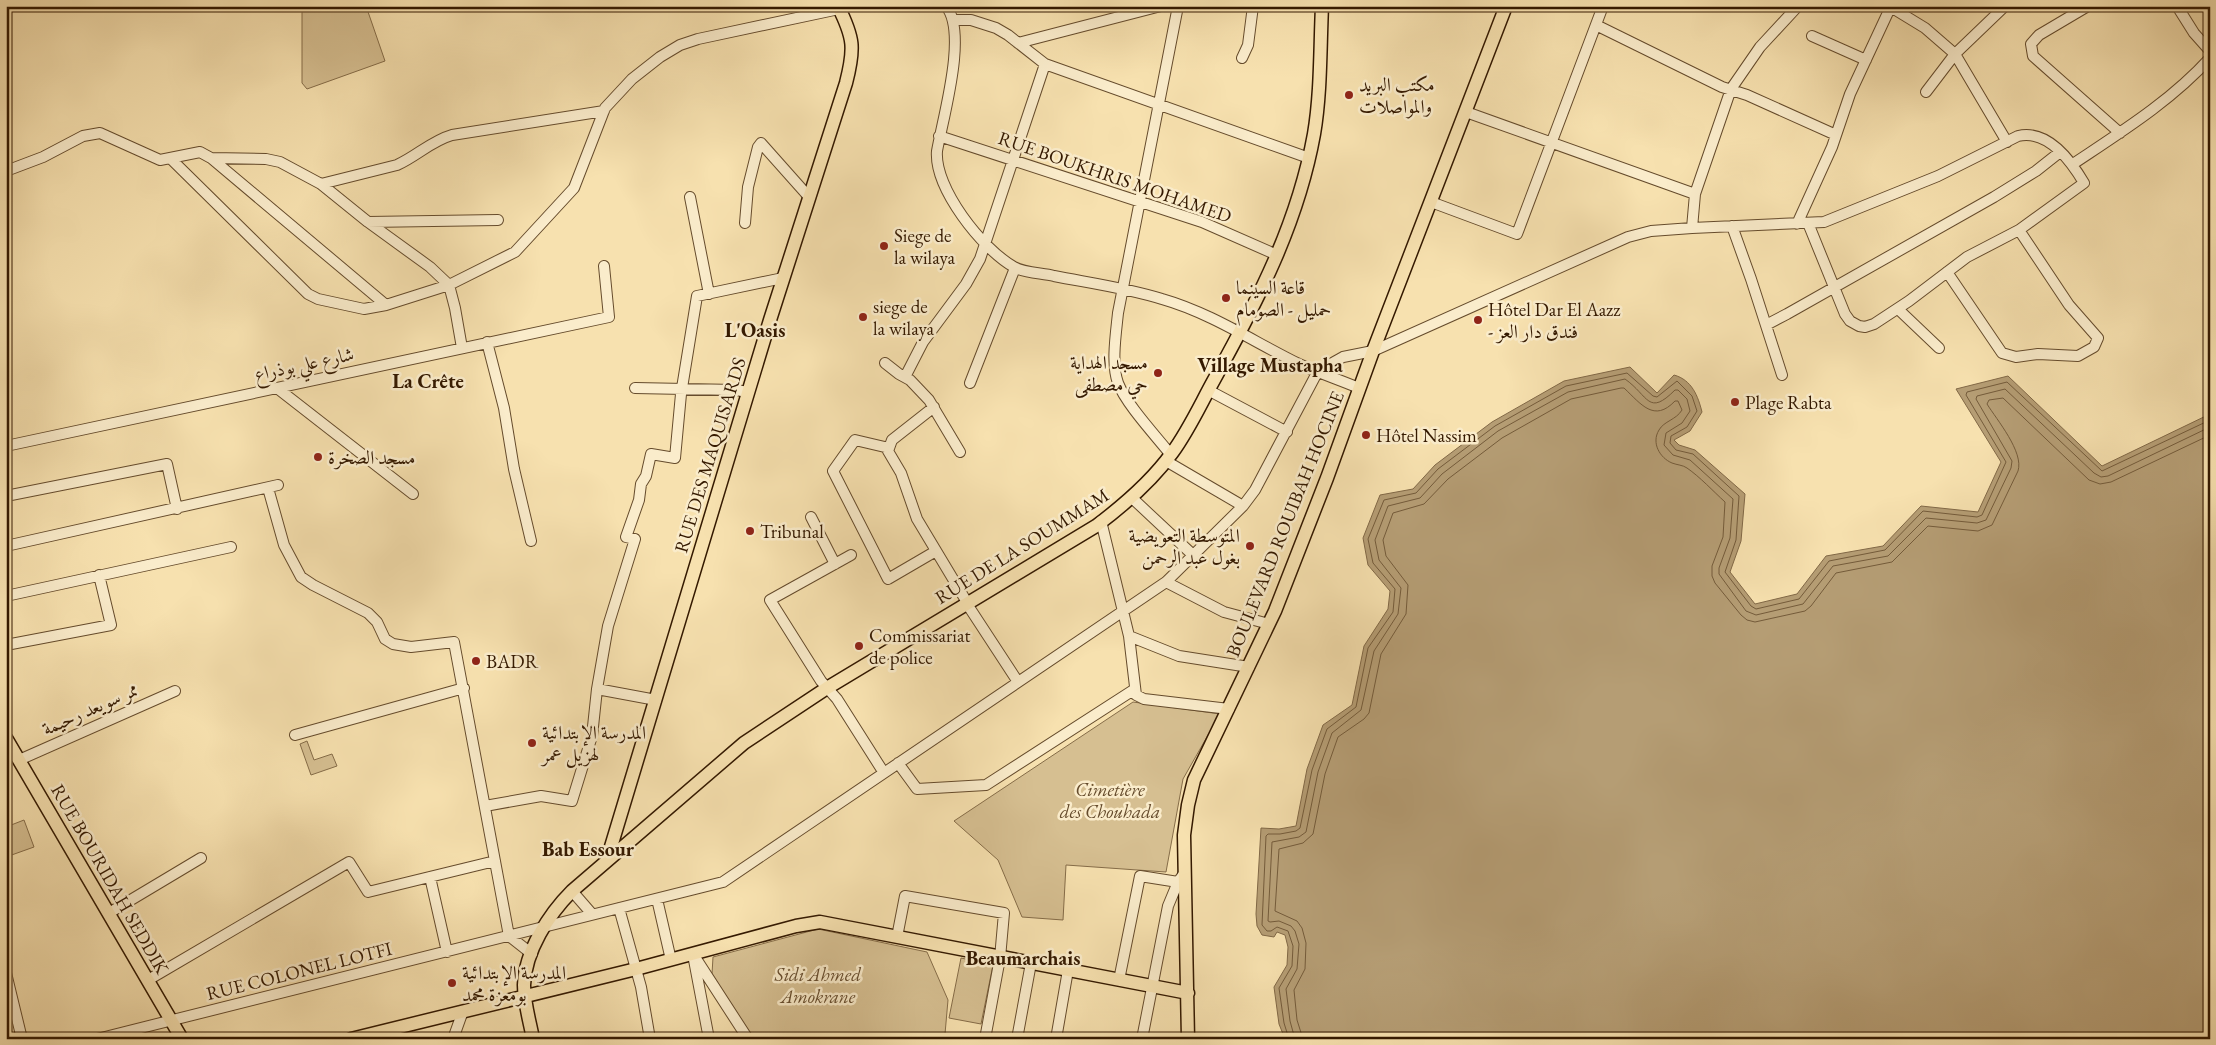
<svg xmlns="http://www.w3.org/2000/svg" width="2216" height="1045" viewBox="0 0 2216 1045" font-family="'EB Garamond',Amiri,serif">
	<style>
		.green { fill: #d6bf91; stroke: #856c48 }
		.water { fill: #b59d74; stroke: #816846 }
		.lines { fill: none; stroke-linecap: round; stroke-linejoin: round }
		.shore { stroke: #745b3a; stroke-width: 1 }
		.minor-casing { stroke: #654b2c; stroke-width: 12 }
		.major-casing { stroke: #341900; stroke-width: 15 }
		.minor { stroke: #faeccb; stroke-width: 10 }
		.major { stroke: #f7e1af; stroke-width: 12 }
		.poi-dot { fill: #8f2418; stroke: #faeccb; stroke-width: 2 }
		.labels { text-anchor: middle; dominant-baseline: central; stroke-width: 5; stroke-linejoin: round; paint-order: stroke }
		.poi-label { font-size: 19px; fill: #341900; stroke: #faeccb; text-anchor: start }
		.street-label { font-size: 19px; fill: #341900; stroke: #faeccb }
		.park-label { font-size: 19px; font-style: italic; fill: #654b2c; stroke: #faeccb }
		.neighbourhood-label { font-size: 20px; font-weight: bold; fill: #341900; stroke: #faeccb }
	</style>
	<rect width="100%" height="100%" fill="#f7e1af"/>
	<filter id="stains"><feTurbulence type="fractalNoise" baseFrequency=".004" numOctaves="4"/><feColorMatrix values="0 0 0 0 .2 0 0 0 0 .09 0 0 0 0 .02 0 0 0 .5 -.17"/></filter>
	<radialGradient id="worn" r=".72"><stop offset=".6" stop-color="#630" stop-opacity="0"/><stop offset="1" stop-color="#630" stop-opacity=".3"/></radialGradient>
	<path class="green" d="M302,6H366L385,61L307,89L302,83Z
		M1133,702L1220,714L1183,779L1166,872L1066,865L1063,920L1022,917L998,860L954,821Z
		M307,741L314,760L332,754L337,766L311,775L300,744Z
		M24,820L34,847L6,857V827Z
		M818,929L927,952L948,1000L945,1034L948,1039H754L712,974L713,957Z
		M961,958L993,965L981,1024L949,1018Z"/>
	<path class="water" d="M1630,367L1657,393L1674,375C1692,380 1698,396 1702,412L1690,431L1674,440L1679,445L1695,450L1745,494L1741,541L1730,572L1755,604L1797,594L1826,556L1883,546L1921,506L1978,512L2001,462L1956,389L2008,376L2102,466L2210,414V1039H1285L1279,1024L1274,987L1287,965L1288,947L1285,935L1277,932L1274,937L1262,935L1257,926L1256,914L1261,828L1279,829L1296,826L1307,769L1323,725L1352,705L1364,646L1388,609L1390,591L1368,565L1363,538L1380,495L1413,489L1435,465L1492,422L1564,381Z"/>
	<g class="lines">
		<path class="shore" d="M1289,1039L1284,1023L1279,988L1292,966L1293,946L1288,931L1277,927L1271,931H1267L1262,925L1266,836L1268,834H1280L1296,831L1300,828L1312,770L1327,729L1356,707L1368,648L1393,612L1395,589L1373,563L1368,539L1384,500L1416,493L1438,469L1495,426L1566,386L1627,373L1653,396L1657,397L1677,381L1692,396L1697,411L1687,427L1671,436L1670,443L1676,450L1693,454L1739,496L1736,540L1725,572L1751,606L1756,609L1799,599L1829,561L1885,550L1923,511L1977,517L1982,515L2006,462L1966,395L1967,392L2007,382L2102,471L2210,420
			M1295,1039L1290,1021L1286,989L1297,969L1299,944L1295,931L1291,926L1279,921L1270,922L1268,921L1272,842L1299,837L1306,832L1318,772L1332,733L1361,710L1374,651L1398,614L1401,588L1379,560L1375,540L1388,506L1420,498L1442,474L1498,431L1568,392L1625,379C1649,396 1648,417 1675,390H1678L1687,399L1690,411L1682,423L1666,433L1664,445L1673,455L1690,460L1733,499L1730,538L1719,568V574L1746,611L1756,615L1803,604L1833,566L1888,556L1926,518L1977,523L1986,520L2011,468L2012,461L1976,399L1977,396L2005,389L2094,473L2101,477L2108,476L2210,427
			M1303,1039L1297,1020L1294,990L1305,969L1306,943L1302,928L1297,921L1275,911L1279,849L1303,843L1313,834L1325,774L1338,737L1364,719L1369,713L1381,654L1406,614L1408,585L1386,556L1383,540L1393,513L1424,504L1448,479L1502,438L1571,399L1621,388H1624C1641,404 1654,423 1675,401H1678L1682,410C1676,420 1664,421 1659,430C1651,443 1660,458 1672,463C1677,465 1683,465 1687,468C1700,477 1713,491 1725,502L1723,537L1712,566V576L1715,583L1741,615L1747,620L1755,622L1805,611L1811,606L1836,573L1892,562L1928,526L1978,531L1992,525L2018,471C2024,452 1997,420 1987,404L1989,400L2003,398L2089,480L2100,484L2111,482L2210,435"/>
		<g class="minor-casing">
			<path id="minor" d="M946,6C968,33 943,117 937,151C934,188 982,249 1014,267C1024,273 1042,273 1054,276C1090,283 1127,288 1162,299C1211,313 1254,342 1299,364C1319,373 1340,380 1359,388
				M1889,6L1925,28L1955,54L2007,142
				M2088,6L2039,35L2031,44L2033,56L2120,133
				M2177,6L2194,33L2210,51
				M953,20H971L996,28L1008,35L1045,64L1309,158
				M1596,25L1722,87L1747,95L1836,135
				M1812,36L1866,60
				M1018,43L1161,6
				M1242,58L1248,45L1253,6
				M1926,92L1955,54L2005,6
				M1466,112L1695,194
				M939,136L1202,222L1277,255
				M170,158L308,294L318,299L364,309L386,305L449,285L515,252L574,188L605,108L632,79L660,57L680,45L698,39L839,9
				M211,158L386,305
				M2073,164C2121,132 2171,101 2210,58
				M6,171L43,157L83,136L100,133L160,160L200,152L211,158L266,159L280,162L321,184L368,222L430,267L449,285L455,308L462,348
				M321,184L397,165C417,156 431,141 452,135L604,111
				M690,197L709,294
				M1431,202L1517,234L1603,6
				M368,222L498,220
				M745,223L748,187L758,147L761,143L809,197
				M1797,224L1832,147L1850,94L1891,6
				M1732,226L1751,279L1782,375
				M1692,228L1695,194L1731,89L1760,47L1798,6
				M1947,272L2002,353L2016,357L2038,354L2078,356L2094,347L2098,338L2069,305L2019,230
				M1898,309L1939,348
				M1766,325L1787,314L1994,197L2036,171L2060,152
				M487,342L504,408L514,469L531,541
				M885,363L899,374L910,380L929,400L960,452
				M1318,371L1343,357L1373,351L1628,237L1651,231L1692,228L1824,222L1938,176L2018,136C2048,129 2071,161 2084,183L2019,230L1967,257L1909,301L1874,324L1865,327L1859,326L1850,321L1845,314L1808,223
				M905,377L923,342L966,284L980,259L1045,64
				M970,383L1015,268
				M277,388L413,494
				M635,388L736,390L748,392
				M1208,390L1287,432
				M934,407L892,440L888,451L901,473L917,519L968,604
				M6,446L609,317L604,266
				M889,448L855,440L833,471L888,579L936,551
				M1171,455C1156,436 1126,404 1118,383C1111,364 1116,333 1118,313L1178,6
				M1166,461L1243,506
				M268,488L284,545L301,577L313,585L368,613L377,622L385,639L393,644L411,647L454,642L509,936L532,954
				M6,496L167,464L177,509
				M1131,497L1194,556
				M811,517L835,564
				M1101,521L1129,636L1136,695L1144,699L1229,709
				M6,546L278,485
				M851,555L770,600L821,681L837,699L884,773
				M1166,582L1224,612L1269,624
				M6,596L231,547
				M967,604L1018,682
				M1129,636L1179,656L1249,667
				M6,645L111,625L99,575
				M597,689L656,700
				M295,735L464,688
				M19,760L175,691
				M898,763L917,789L986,785L1135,689
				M485,806L541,796L572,801L592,736L597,689L608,626L635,539L626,537L639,500L641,484L646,476L651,454L675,458L681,394L697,296L783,278
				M430,877L447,952
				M572,891L592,914
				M657,899L671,960
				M619,908L641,987L650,1039
				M109,913L201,858
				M897,937L905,896L1004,913L1000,958L985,1039
				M693,954L748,1039
				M694,960L709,1039
				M6,973L22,1039
				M148,980L349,862L368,892L495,861
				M1119,980L1140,876L1178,882
				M97,1039L723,882L1166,582L1243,506L1255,490L1318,371
				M453,1039L463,1011
				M1017,1039L1031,963
				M1056,1039L1068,970
				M1142,1039L1168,906L1178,882L1185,872"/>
		</g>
		<g class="major-casing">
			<path id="major" d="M6,738L182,1039
				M607,860L770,320L846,83C855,48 854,38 838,6
				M351,1039L636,969L796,926L820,922L1188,993
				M533,1039C530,1022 524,1003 524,985C525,951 549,914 572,891L744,743L827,688L1096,526C1124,505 1151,482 1172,453C1189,430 1201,403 1215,378C1258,300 1298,223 1314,134C1321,93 1320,49 1322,6
				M1188,1039L1184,835L1188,805L1194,780L1275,611L1327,478L1373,351L1506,6"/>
		</g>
		<use href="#minor" class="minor"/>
		<use href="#major" class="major"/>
	</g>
	<g class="poi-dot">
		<circle cx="1349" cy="95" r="5"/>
		<circle cx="884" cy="246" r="5"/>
		<circle cx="1226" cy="298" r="5"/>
		<circle cx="863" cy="317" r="5"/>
		<circle cx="1478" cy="320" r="5"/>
		<circle cx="1158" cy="373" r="5"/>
		<circle cx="1735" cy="402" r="5"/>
		<circle cx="1366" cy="435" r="5"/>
		<circle cx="318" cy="457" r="5"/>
		<circle cx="750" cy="531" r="5"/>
		<circle cx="1250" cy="546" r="5"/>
		<circle cx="859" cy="646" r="5"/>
		<circle cx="476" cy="661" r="5"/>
		<circle cx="532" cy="743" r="5"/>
		<circle cx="452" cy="983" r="5"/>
	</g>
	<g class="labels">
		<g class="poi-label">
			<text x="1359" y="84">مكتب البريد<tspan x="1359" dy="22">والمواصلات</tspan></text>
			<text x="894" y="235">Siege de<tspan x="894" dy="22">la wilaya</tspan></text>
			<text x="1236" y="287">قاعة السينما<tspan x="1236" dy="22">حمليل - الصومام</tspan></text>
			<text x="873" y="306">siege de<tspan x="873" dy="22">la wilaya</tspan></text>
			<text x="1488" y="309">Hôtel Dar El Aazz<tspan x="1488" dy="22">- فندق دار العز</tspan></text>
			<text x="1148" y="362" text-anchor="end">مسجد الهداية<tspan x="1148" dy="22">حي مصطفى</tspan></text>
			<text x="1745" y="402">Plage Rabta</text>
			<text x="1376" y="435">Hôtel Nassim</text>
			<text x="328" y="457">مسجد الصخرة</text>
			<text x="760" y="531">Tribunal</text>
			<text x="1240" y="535" text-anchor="end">المتوسطة التعويضية<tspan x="1240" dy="22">بغول عبد الرحمن</tspan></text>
			<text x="869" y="635">Commissariat<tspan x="869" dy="22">de police</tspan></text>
			<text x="486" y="661">BADR</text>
			<text x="542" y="732">المدرسة الإبتدائية<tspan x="542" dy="22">لهزيل عمر</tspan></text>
			<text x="462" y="972">المدرسة الإبتدائية<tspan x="462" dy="22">بومعزة محمد</tspan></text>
		</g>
		<g class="street-label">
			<text transform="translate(1115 177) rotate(19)">RUE BOUKHRIS MOHAMED</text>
			<text transform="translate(304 364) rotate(-12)">شارع علي بوذراع</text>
			<text transform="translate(710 455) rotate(-73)">RUE DES MAQUISARDS</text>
			<text transform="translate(1285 524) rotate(-68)">BOULEVARD ROUIBAH HOCINE</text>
			<text transform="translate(1022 546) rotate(-32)">RUE DE LA SOUMMAM</text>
			<text transform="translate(90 709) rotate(-24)">ممر سويعد رحيمة</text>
			<text transform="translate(110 879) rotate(60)">RUE BOURIDAH SEDDIK</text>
			<text transform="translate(299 971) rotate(-14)">RUE COLONEL LOTFI</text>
		</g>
		<g class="park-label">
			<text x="1110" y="789">Cimetière<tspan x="1110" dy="22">des Chouhada</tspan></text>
			<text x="818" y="974">Sidi Ahmed<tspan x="818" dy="22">Amokrane</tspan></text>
		</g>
		<g class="neighbourhood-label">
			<text x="755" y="330">L'Oasis</text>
			<text x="1270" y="365">Village Mustapha</text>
			<text x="428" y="381">La Crête</text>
			<text x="588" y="849">Bab Essour</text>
			<text x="1023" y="958">Beaumarchais</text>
		</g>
	</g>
	<rect width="2216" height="1045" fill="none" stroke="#f7e1af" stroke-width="25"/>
	<rect x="8" y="8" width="2201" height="1030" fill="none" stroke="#341900" stroke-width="2.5"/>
	<rect x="12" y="12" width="2191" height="1020" fill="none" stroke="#341900"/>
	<rect width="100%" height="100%" filter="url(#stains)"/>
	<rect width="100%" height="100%" fill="url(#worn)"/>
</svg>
